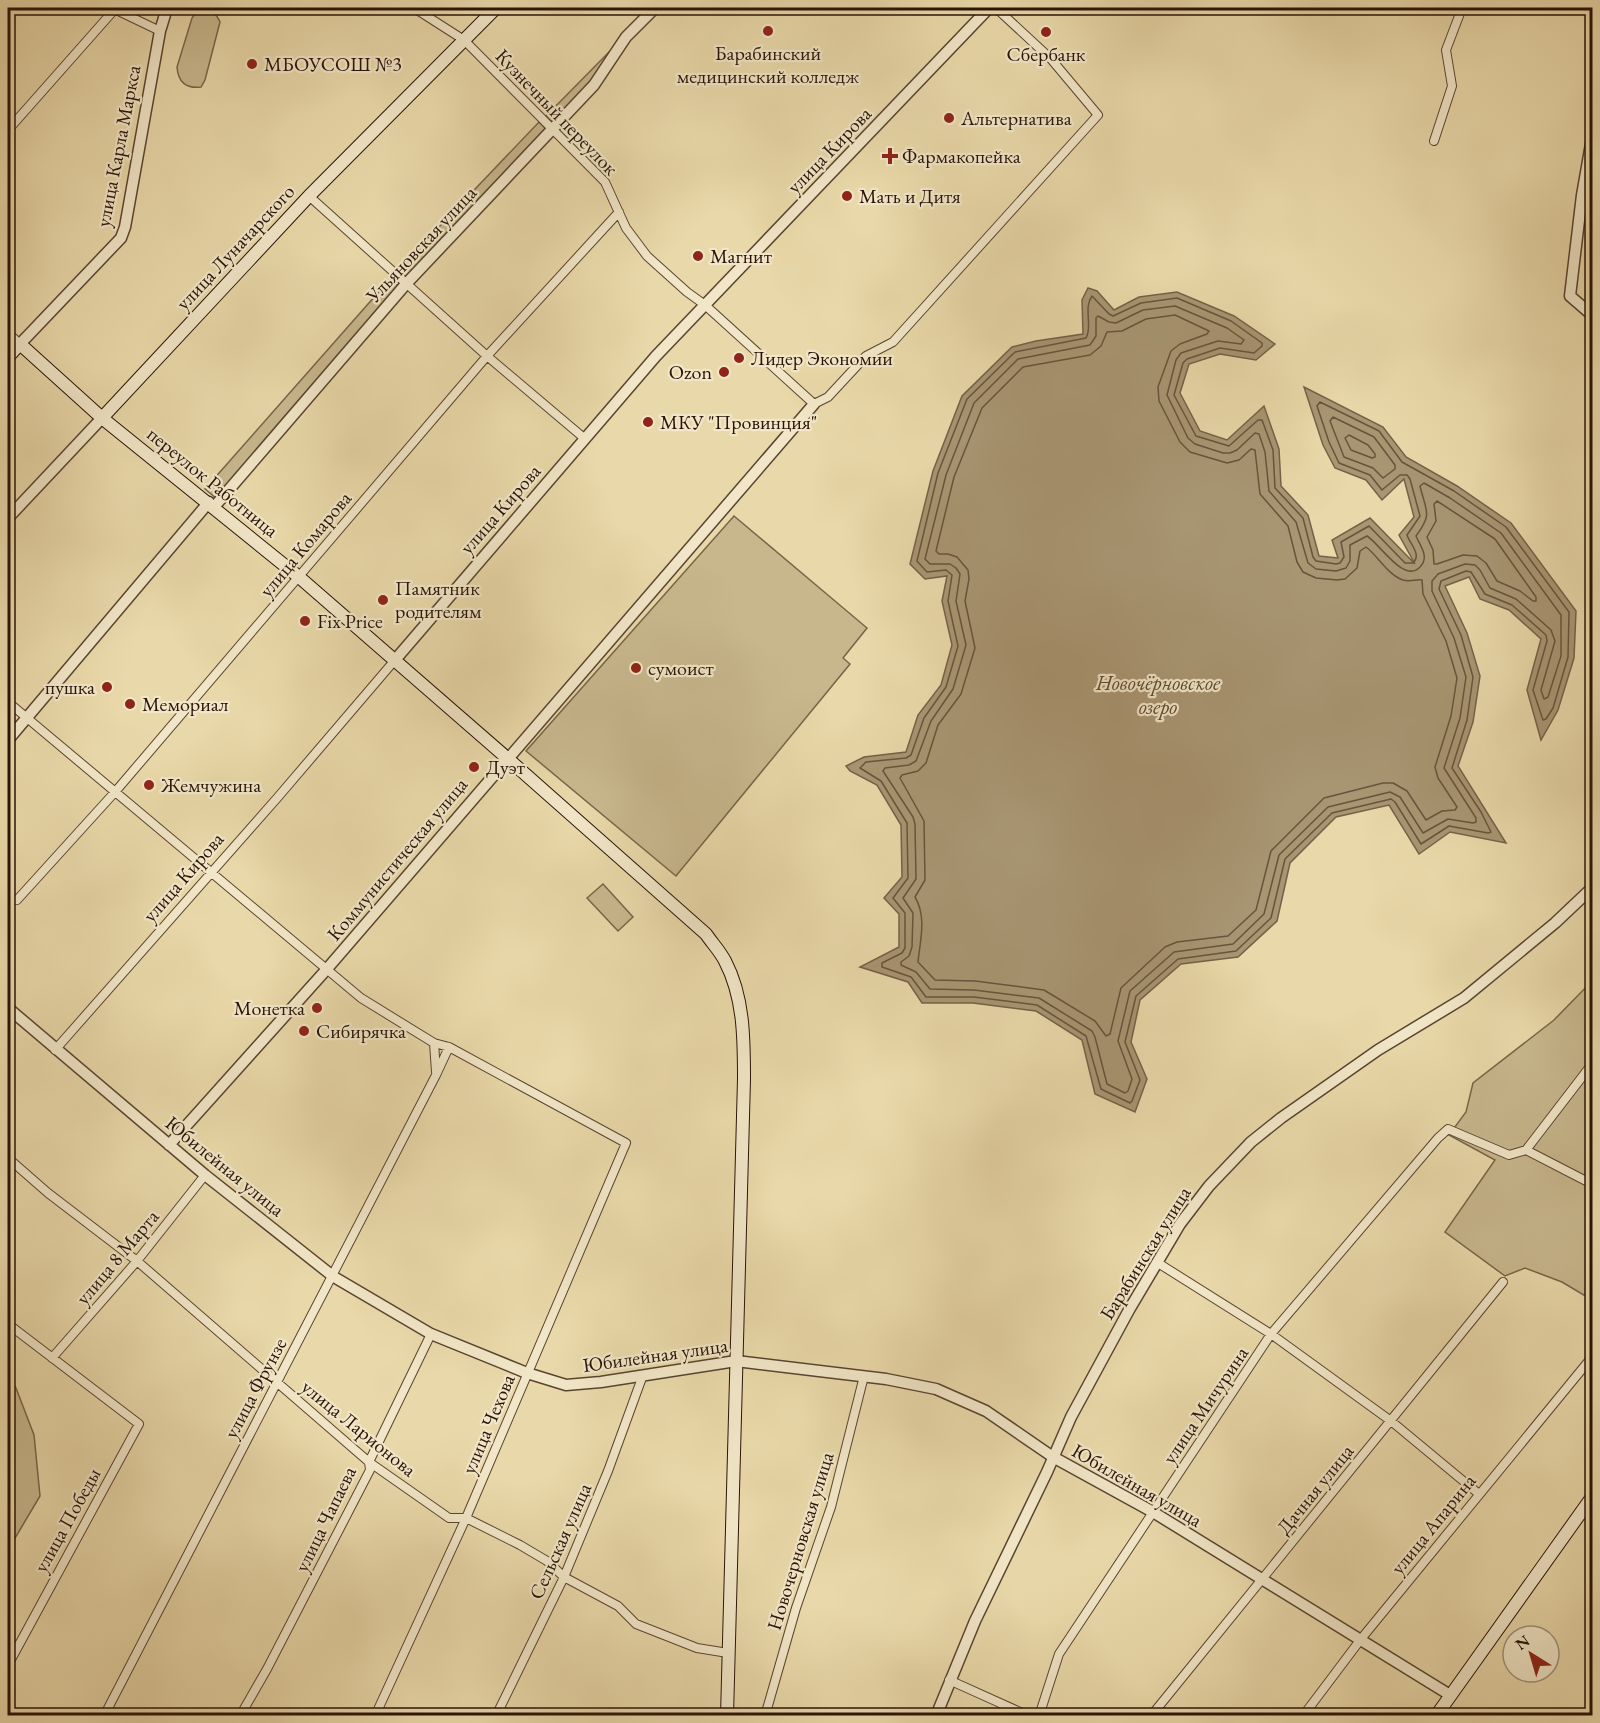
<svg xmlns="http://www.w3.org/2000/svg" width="1600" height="1723" viewBox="0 0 1600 1723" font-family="'EB Garamond',serif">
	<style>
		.green { fill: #c8b78d; stroke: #78654a; stroke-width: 1.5 }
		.water { fill: #a89572; stroke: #756147; stroke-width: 1.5 }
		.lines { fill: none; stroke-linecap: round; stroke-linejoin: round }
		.shore { stroke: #68543c; stroke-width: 1.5 }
		.minor-casing { stroke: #594430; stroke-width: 10 }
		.tertiary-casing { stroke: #594430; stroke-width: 13 }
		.secondary-casing { stroke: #291307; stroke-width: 14 }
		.minor { stroke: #f1e6c7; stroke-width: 8 }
		.tertiary { stroke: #f1e6c7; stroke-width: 10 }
		.secondary { stroke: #f1e6c7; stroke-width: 12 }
		.poi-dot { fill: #8f2418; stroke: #f1e6c7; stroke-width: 2 }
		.labels { text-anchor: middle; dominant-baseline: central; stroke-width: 4.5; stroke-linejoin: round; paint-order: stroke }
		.poi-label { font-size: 20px; fill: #291307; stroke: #f1e6c7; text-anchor: start }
		.street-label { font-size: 20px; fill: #291307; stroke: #f1e6c7 }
		.water-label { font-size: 21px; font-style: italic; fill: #5c4732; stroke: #f1e6c7 }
	</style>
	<rect width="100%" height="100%" fill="#e9d8a9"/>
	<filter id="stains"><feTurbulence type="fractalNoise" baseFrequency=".00333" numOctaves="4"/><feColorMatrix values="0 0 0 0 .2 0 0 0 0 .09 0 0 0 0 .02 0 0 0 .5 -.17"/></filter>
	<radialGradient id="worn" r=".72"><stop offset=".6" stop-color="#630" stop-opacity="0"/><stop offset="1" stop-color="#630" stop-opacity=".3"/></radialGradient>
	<path class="green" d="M203,9C212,11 216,13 220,22L205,80L201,87C186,89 178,82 177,67L192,18L196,12Z
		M610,51L592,83L554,124L546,116Z
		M539,122L548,131L407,280L397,271Z
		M391,278L399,287L217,499L205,489Z
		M734,516L867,628L843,658L850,664L676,876L526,751Z
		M603,884L633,917L618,931L587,898Z
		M1592,981V1300L1562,1282L1525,1268L1505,1276L1445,1232L1495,1160L1449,1135L1466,1112L1473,1083L1554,1020Z
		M8,1374L16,1388L34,1435L40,1496L8,1550Z"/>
	<path class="water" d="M1088,288L1097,291L1114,310L1139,297L1177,292L1234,316L1275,344L1256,360L1220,354L1189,364L1180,393L1200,431L1227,440L1264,406L1279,449L1281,486L1308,515L1319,556L1338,558L1332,540L1370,518L1415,564L1399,535L1414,517L1404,479L1382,500L1366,480L1335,468L1323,445L1304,387L1383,427L1406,457L1457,486L1511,523L1576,611L1574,658L1558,710L1541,740L1527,690L1541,639L1509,610L1480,599L1469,577L1445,586L1467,633L1480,676L1473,722L1458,766L1506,843L1450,832L1419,854L1389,805L1336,817L1290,863L1277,921L1238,957L1181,964L1140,1000L1131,1042L1147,1079L1135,1112L1095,1094L1082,1040L1036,1011L973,1003H922L908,982L860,967L899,947V914L884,898L902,877L901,825L877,785L850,771L846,766L864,757L906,752L918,715L941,685L952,645L942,601L947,576L925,579L910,564L933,471L962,396L1012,347L1036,341L1083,334L1082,300Z"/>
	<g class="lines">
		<path class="shore" d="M1092,296L1109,314L1113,316L1141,303L1177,298L1231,321L1262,343V346L1254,353L1220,348L1187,359L1183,363L1174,395L1196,436L1229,446L1258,420H1262L1273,450L1275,488L1303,518L1313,557L1316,561L1336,564L1340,563L1344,557L1341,542L1369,526L1405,563H1413C1422,555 1410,544 1407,535L1420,516L1410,479L1407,475H1400L1382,490L1370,475L1339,463L1329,442L1317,406L1320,402L1379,431L1402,462L1454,491L1506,527L1569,612L1568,657L1553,708L1546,719L1543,720L1533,690L1547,641L1546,635L1512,605L1485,594L1471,572L1466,571L1441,581L1439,589L1461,635L1473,677L1467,720L1452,768L1481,812L1491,832L1488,833L1449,826L1421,844L1395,802L1391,799L1332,813L1285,859L1271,918L1236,951L1178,959L1136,996L1125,1042L1140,1080L1132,1101L1130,1103L1101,1089L1086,1036L1037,1005L974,997H926L911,977L882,967V963L902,953L905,948V913L893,898L908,878L907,823L881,781L860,768L866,762L906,758L911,755L924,718L946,687L958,646L948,601L952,575L946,570L927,572L917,561L938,473L967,399L1015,352L1086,338C1093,326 1083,308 1092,296Z
			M1175,306L1227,328L1244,340L1241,344L1218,341L1181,353L1176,360L1167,395L1188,438L1195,444L1223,453H1230L1237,450L1255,433L1259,434L1265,452L1269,491L1296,522L1308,563L1316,569L1336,571L1346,568L1350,561V545L1367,536C1380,544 1404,584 1420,567C1430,557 1420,546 1416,536C1433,513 1426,512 1420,486L1424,483L1450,498L1501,533L1561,615V656L1548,697L1544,699L1541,690L1555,641L1551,630L1516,599L1490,588L1480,570L1475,565L1465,564L1438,574L1432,581V591L1454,638L1466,677L1460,718L1444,768L1476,818V822L1473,823L1448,819L1423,833L1400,797L1390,792L1328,807L1279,855L1264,914L1233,944L1174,952L1130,991L1118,1041L1132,1079L1128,1091L1125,1093L1107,1084L1095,1037L1092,1031L1039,998L974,990L930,989L916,972L901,965V962L909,956L912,947L913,913L903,898L916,879L915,824L913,817L883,771L885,768L909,765L916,761L931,721L953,689L966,645L956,601L960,574L956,568L950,564H930L925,559L946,475L974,403L1018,359L1090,345L1096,336V318L1098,316L1109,322L1116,323L1143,310Z
			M1175,315L1209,331L1207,334L1180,344L1171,351L1158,387L1159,401L1180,442L1190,452L1227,463L1239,460L1251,449L1255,450L1260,494L1288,526L1297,562L1303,572L1316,578L1337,580L1345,579L1357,568L1360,551L1366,547C1378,556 1388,575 1403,580C1410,582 1417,579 1422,580L1423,594L1446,641L1457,678L1451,716L1435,767L1438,778L1457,807L1455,810L1442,811L1426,820L1407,791L1393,783H1383L1324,798L1271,851L1256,910L1228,936L1177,942L1165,947L1121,988L1110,1034L1106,1036L1095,1021L1044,990L975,981L935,980L918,962C920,941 927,917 915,897L925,880L924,821L900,778L902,775L918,771L926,763L938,725L961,694L975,648L965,601L969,579L968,570L957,557L948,554H939L936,551L954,477L982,408L1023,367L1090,355L1101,346L1107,332L1122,331L1146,319Z
			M1333,417L1374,437L1395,465V469L1383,478L1373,468L1344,457L1330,421Z
			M1349,435L1368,445L1375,454V457L1372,458L1351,450L1345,438Z
			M1437,501L1495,539L1536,597V601H1533L1520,591L1497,581L1486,563L1477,556L1463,555L1437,564H1434L1433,550L1427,537L1436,521L1434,504Z"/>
		<g class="minor-casing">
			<path id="minor" d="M112,8L160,31
				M414,8L464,40L605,182L626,228L647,256L687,292L705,305L814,404L828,397L866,356L893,342L1098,115L1051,59L996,8
				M8,130L115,9
				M1434,141L1452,86L1446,50L1462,8
				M309,196L487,356L584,438
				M8,333L20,344
				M8,702L361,998L434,1043L449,1047L626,1143L466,1518L375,1716
				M17,900L115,792L487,356L619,212
				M434,1043L436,1072
				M55,1050L278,797L395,660
				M1526,1150L1592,1184
				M8,1158L48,1193L137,1261L369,1462L449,1518H466L520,1545L547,1561L564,1577L618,1606L636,1624L697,1648L728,1653
				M1158,1263L1271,1334L1391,1421L1479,1494
				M8,1324L139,1424L8,1665
				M52,1358L137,1261L205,1175
				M949,1680L1029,1716
				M104,1716C214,1502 327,1289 436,1075L449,1047
				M240,1716L267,1669L370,1470L369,1462L431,1334
				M496,1716L564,1577L608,1471L643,1375
				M765,1716L796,1608L831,1507L864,1376
				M1039,1716L1059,1654L1271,1334L1438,1138L1448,1129L1509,1155L1526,1150L1592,1064
				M1151,1716L1503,1282
				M1303,1716L1361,1639L1592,1357"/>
		</g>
		<g class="tertiary-casing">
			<path id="tertiary" d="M1592,138L1582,195L1570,296L1592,315
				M20,344L121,238L125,227L160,31L167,8
				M214,507L406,284L594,85L626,37L655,8
				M8,518L102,418
				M395,660L656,356L989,8
				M8,740L209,502
				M8,1008L205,1175L334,1277L431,1334L527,1373L566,1385L601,1382L736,1361L886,1379L936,1389L986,1411L1053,1457L1153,1512L1450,1695
				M169,1145L326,970L814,404
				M936,1716L975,1621L1047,1472L1071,1417L1129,1310L1180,1224L1209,1186L1251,1142L1281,1118L1378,1050L1464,998L1555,923L1592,888"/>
		</g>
		<g class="secondary-casing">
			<path id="secondary" d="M8,357L20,344L102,418L299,577L507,758L706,934C712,943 720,951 725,961C744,997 744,1039 744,1079L727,1716
				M102,418L309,196L496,8
				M1436,1716L1592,1497"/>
		</g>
		<use href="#minor" class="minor"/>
		<use href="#tertiary" class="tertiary"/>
		<use href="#secondary" class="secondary"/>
	</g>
	<g class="poi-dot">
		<circle cx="768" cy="31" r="6"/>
		<circle cx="1046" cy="32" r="6"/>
		<circle cx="252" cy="64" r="6"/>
		<circle cx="949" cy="118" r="6"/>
		<path d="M887 147h6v6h6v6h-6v6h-6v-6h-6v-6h6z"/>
		<circle cx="847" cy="196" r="6"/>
		<circle cx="698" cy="256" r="6"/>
		<circle cx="739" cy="358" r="6"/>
		<circle cx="724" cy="372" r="6"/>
		<circle cx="648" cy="422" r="6"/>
		<circle cx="383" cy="600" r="6"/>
		<circle cx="305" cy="621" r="6"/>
		<circle cx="636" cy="668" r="6"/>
		<circle cx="107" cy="687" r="6"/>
		<circle cx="130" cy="704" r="6"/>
		<circle cx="474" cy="767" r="6"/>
		<circle cx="149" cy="785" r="6"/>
		<circle cx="317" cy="1008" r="6"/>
		<circle cx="304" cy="1031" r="6"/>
	</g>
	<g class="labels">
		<g class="poi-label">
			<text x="768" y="53" text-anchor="middle">Барабинский<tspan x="768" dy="23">медицинский колледж</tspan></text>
			<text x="1046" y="54" text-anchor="middle">Сбербанк</text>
			<text x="264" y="64">МБОУСОШ №3</text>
			<text x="961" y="118">Альтернатива</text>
			<text x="902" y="156">Фармакопейка</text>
			<text x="859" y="196">Мать и Дитя</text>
			<text x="710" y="256">Магнит</text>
			<text x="751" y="358">Лидер Экономии</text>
			<text x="712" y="372" text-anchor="end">Ozon</text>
			<text x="660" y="422">МКУ "Провинция"</text>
			<text x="395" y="588">Памятник<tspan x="395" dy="23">родителям</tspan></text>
			<text x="317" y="621">Fix Price</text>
			<text x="648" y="668">сумоист</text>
			<text x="95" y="687" text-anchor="end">пушка</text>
			<text x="142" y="704">Мемориал</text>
			<text x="486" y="767">Дуэт</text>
			<text x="161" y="785">Жемчужина</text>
			<text x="305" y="1008" text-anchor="end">Монетка</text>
			<text x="316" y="1031">Сибирячка</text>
		</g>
		<g class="street-label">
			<text transform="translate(557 112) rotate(46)">Кузнечный переулок</text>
			<text transform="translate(118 146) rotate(-79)">улица Карла Маркса</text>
			<text transform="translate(829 150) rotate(-46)">улица Кирова</text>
			<text transform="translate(421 244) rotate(-47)">Ульяновская улица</text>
			<text transform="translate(235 247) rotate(-47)">улица Луначарского</text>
			<text transform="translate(213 482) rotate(39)">переулок Работница</text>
			<text transform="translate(500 509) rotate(-49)">улица Кирова</text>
			<text transform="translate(305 544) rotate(-50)">улица Комарова</text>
			<text transform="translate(397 859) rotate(-50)">Коммунистическая улица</text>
			<text transform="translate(183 877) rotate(-49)">улица Кирова</text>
			<text transform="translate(225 1166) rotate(39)">Юбилейная улица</text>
			<text transform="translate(1145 1253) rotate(-58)">Барабинская улица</text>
			<text transform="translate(117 1257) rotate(-50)">улица 8 Марта</text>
			<text transform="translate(655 1355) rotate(-8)">Юбилейная улица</text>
			<text transform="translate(255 1388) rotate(-62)">улица Фрунзе</text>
			<text transform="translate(1205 1405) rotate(-56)">улица Мичурина</text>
			<text transform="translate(488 1424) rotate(-67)">улица Чехова</text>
			<text transform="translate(359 1428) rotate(39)">улица Ларионова</text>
			<text transform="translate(1137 1485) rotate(30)">Юбилейная улица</text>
			<text transform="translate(1315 1489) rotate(-51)">Дачная улица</text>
			<text transform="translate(325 1519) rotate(-64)">улица Чапаева</text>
			<text transform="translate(67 1520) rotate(-61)">улица Победы</text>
			<text transform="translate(1433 1524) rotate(-51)">улица Апарина</text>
			<text transform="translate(560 1541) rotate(-66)">Сельская улица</text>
			<text transform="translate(800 1541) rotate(-73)">Новочерновская улица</text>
		</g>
		<g class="water-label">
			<text x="1158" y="682">Новочёрновское<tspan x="1158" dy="24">озеро</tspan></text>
		</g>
	</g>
	<rect width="1600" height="1723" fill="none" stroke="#e9d8a9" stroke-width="30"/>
	<rect x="9" y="9" width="1582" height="1705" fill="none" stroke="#291307" stroke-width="3"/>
	<rect x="15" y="15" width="1570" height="1693" fill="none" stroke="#291307" stroke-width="1.5"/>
	<g transform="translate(1531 1654) rotate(323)"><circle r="28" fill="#f1e6c7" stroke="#a1927a" stroke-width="1.5"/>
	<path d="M0-4.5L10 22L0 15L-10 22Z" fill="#8f2418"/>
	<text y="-9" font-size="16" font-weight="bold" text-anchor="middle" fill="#291307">N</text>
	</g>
	<rect width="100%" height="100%" filter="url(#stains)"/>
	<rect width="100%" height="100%" fill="url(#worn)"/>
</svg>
